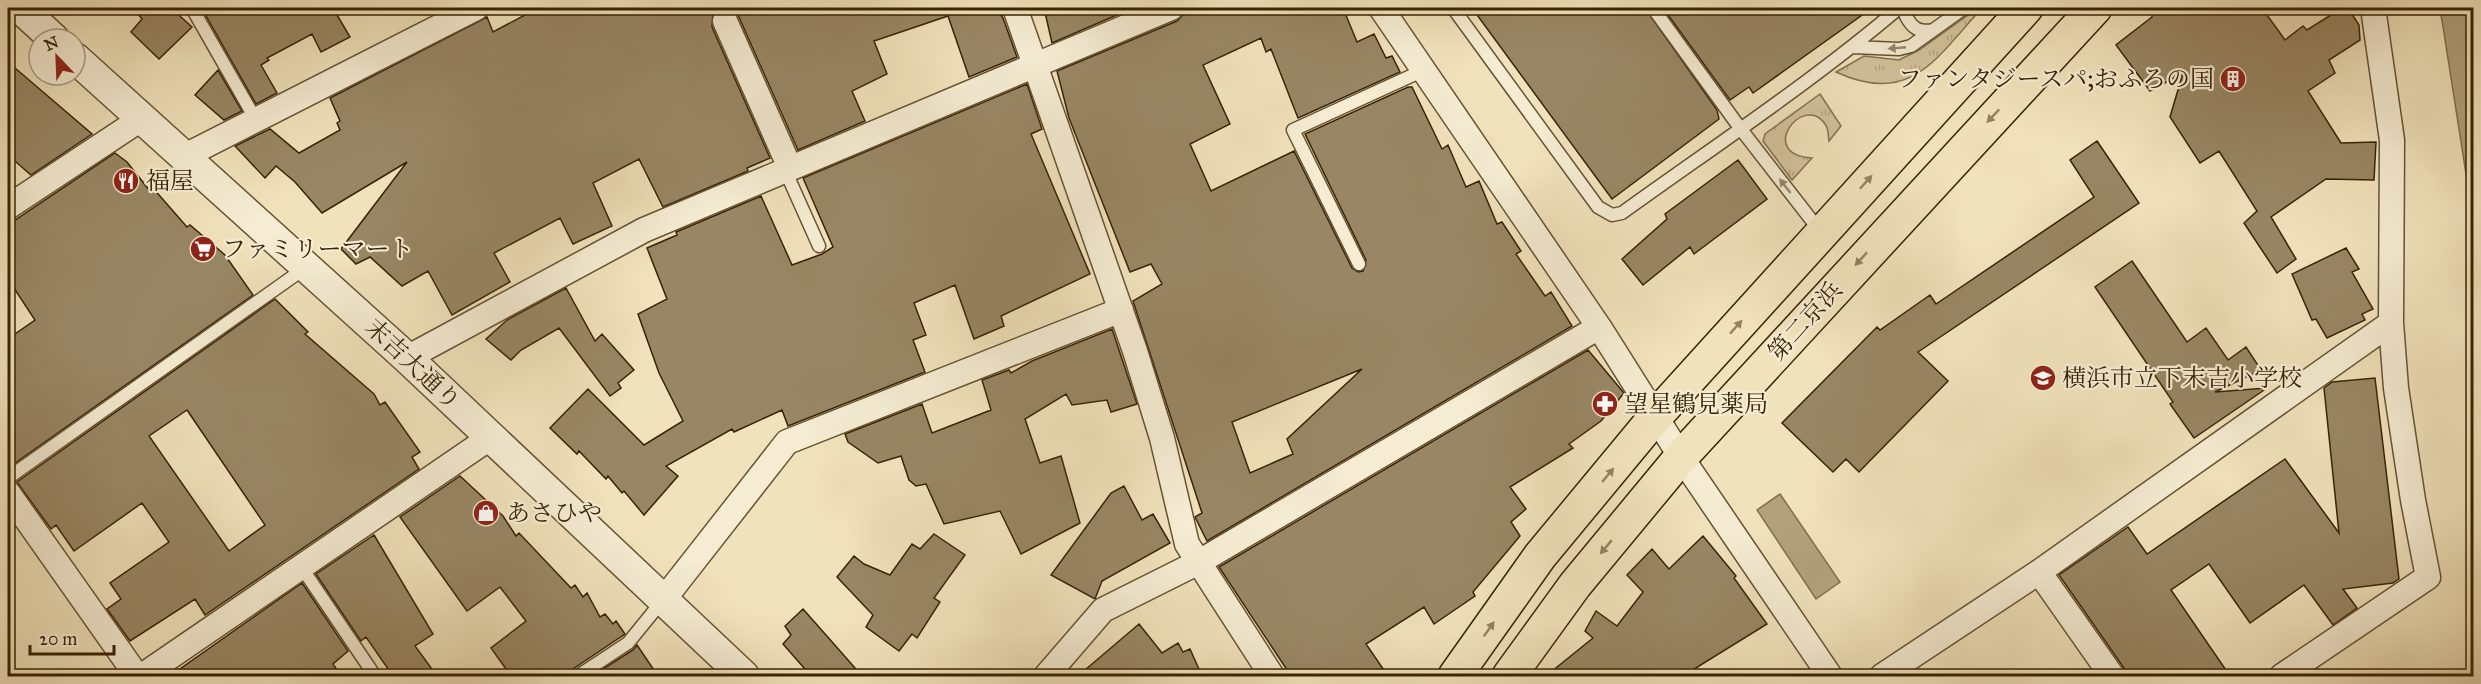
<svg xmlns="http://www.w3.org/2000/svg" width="2481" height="684" viewBox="0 0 2481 684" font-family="'IM FELL Great Primer','Noto Serif JP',serif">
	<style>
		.grass { fill: url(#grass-tufts); stroke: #847250; stroke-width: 1.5 }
		.water { fill: #b1a17d; stroke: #816f4d; stroke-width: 1.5 }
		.building { fill: #988664; stroke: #382305; stroke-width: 1.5; fill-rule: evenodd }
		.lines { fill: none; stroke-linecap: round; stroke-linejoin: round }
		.service-casing { stroke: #665332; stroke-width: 15 }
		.minor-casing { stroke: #665332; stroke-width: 27 }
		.tertiary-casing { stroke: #665332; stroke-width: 33 }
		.trunk-casing { stroke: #382305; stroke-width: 36 }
		.service { stroke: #f5ecd3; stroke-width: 12 }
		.minor { stroke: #f5ecd3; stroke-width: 24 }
		.tertiary { stroke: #f5ecd3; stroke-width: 30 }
		.trunk { stroke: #f0e2bb; stroke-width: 33 }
		.oneway { fill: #96886c }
		.oneway2 { fill: #948260 }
		.labels { text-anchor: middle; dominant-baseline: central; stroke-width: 4.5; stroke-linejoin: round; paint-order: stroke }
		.poi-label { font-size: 24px; fill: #382305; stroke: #f5ecd3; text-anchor: start }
		.street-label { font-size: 24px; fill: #382305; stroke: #f5ecd3 }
	</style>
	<defs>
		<pattern id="grass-tufts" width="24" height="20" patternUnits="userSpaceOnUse" patternTransform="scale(1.5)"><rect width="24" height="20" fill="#d1c29c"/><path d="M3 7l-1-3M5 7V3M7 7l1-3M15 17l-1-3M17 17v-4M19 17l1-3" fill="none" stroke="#b4a685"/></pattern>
	</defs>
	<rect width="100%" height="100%" fill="#f0e2bb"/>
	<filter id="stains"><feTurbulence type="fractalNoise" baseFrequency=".00333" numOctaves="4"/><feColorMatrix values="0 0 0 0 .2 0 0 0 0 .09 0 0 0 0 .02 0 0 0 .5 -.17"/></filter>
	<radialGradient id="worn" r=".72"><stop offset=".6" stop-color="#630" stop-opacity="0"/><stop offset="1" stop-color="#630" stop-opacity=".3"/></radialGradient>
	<path class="grass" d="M1978,8H1982C1937,57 1911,107 1836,72L1864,56L1899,60L1919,50Z
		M1820,94L1841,126L1829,141C1828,136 1829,129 1825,124C1803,92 1756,155 1812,158L1792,180L1763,141L1765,134Z"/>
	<path class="water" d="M2439,8H2473V219L2442,20Z
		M1780,494L1840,582L1816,599L1757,510Z"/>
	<path class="building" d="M133,8H171L192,27L159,59L131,32L142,19Z
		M214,8H333L350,37L321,52L312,34L267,58L269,60L261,65L277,93L256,104L205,14Z
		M538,8H722L713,13L712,27L770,158L747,168L748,171L663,207L639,159L593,183L612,226L573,244L560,218L494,253L510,282L452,315L428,271L402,286L370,257L356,264L341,249L407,162L322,213L295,182L276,166L265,178L235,146L270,129L299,153L340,130L337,123L340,121L330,98L487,17L493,32Z
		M728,8H996L1003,18L1017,57L969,77L948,16L874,41L887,74L852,91L865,121L798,150L738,15Z
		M1044,8H1125L1126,11L1052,43Z
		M1189,8H1343L1357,42L1374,34L1386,58L1392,56L1400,72L1298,118L1271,49L1266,52L1261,38L1203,65L1230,124L1190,144L1211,191L1294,151L1352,268L1358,272L1363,271L1366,260L1305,134L1408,87H1412L1442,149L1448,145L1466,187L1479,181L1497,224L1502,222L1521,251L1516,254L1545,296L1551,292L1572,326L1207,541L1195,517L1202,513L1133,301L1162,284L1151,264L1130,272L1069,118L1057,71L1177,21ZM1362,369L1287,439L1293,454L1250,473L1232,422Z
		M1472,8H1645L1717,110L1719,119L1612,199Z
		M1663,8H1872L1753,93L1749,87L1730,100Z
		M2152,8H2262L2285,40L2303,26L2307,30L2342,8H2348L2359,25L2360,40L2329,60L2335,73L2308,91L2341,143L2376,142L2374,180L2326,179L2271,217L2296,259L2277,273L2244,223L2257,211L2219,151L2200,163L2170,117L2183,73L2150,91L2116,45L2152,17Z
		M8,62L92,134L31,175L8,155Z
		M218,70L242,111L224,120L195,95Z
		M1027,84L1042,129L1031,134L1090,274L1001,316L1004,326L974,339L955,285L914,303L926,335L913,340L925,372L788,426L782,410L734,432L732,429L666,466L678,476L644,515L624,491L622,493L608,476L606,479L579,451L577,454L550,428L588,389L644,445L683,421L659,373L638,314L667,299L647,248L677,235L676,232L761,196L792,265L822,254L833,247L803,178Z
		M2097,141L2139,203L1918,352L1948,381L1859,472L1846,459L1833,472L1782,423L1877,327L1880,330L1930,295L1936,304L2094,197L2070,160Z
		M115,153L127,162L150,191L153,188L187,227L190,225L225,255L253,295L8,468V339L35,320L8,279V225Z
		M1738,160L1767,199L1694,254L1690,247L1643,285L1622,259L1667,219L1665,214Z
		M2346,248L2359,269L2352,272L2373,309L2362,314L2365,320L2327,338L2316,319L2312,320L2292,274Z
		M2132,261L2187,342L2206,328L2228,360L2246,347L2261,370L2215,392L2267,388L2194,438L2170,404L2173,402L2095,287Z
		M566,288L595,341L602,334L634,370L618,383L621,388L610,396L559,328L521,350L511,360L486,339L507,320Z
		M275,299L308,332L305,334L374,394L380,405L385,402L420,452L412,457L419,469L205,615L195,599L130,641L107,609L121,599L110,583L169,542L142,503L74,551L56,525L51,529L17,482ZM187,410L265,525L229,551L149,436Z
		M1112,329L1137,404L1111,412L1107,400L1072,405L1066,394L1025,419L1040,463L1061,456L1080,523L1021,554L1000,511L944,524L926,484L916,486L909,480L901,456L878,463L848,442L845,434L922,404L932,433L991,410L982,380L1009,370L1011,373L1032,361Z
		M1588,350L1624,393L1601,421L1569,444L1573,448L1510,487L1526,509L1511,522L1520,536L1473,592L1475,596L1434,624L1424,607L1366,644L1388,676H1291L1219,567Z
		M2375,378L2399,579L2393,583L2343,589L2357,608L2333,625L2304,585L2250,623L2209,564L2171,590L2230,676H2126L2124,668L2059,575L2128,527L2147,554L2285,459L2339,533L2324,388L2332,382Z
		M460,476L503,516L516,536L519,533L571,588L575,585L583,597L587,593L600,617L605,614L613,624L616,621L625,634L573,669L570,676H511L491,648L526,621L500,587L467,611L400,517Z
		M1124,486L1142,520L1153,514L1170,543L1102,581L1095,599L1051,575L1111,493Z
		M934,534L965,555L934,598L940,602L917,638L912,634L899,651L866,627L873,615L837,577L854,556L864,564L890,575L912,544L920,549Z
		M374,535L433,634L415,646L437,676H393L366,637L361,641L316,574Z
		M1703,536L1736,576L1734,578L1767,624L1683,676H1546L1593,638L1585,631L1596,611L1617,626L1643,592L1627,575L1652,549L1669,569Z
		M302,583L348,651L333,664L341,676H170Z
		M803,609L833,643L862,676H811L783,644L791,635L785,626Z
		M1139,624L1162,653L1178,643L1183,652L1190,649L1202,676H1078Z
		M637,645L658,676H592L633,650Z"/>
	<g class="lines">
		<g class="service-casing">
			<path id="service" d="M192,8L256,120
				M1453,8L1598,207L1612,215L1622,213C1715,146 1812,82 1899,8
				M1653,8L1740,128L1820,231
				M1906,8V16C1912,28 1919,33 1933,30
				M1853,47L1899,49L1911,46L1964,8
				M785,170L819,246
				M1359,264L1293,130L1424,70
				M8,478L305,268
				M302,568L375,676
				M578,676L628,643L663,600"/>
		</g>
		<g class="minor-casing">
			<path id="minor" d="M1015,8L1135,351L1162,438L1187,544L1272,676
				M1381,8L1599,327L1681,457L1830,676
				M725,21L790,168
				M185,156L476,8
				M8,207L141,119
				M407,358L644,230L1171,8
				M8,493L137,676
				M2039,572L2112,676
				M664,599L787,442L1121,310
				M142,676L491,437
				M1046,676L1103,610L1199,562L1599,327
				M1882,676L2039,572L2391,323
				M2282,676L2428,577L2413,500L2396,388L2391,323L2392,140L2373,8"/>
		</g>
		<g class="tertiary-casing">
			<path id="tertiary" d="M20,8L54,39
				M75,58L407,358L744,676"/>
		</g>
		<g class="trunk-casing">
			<path id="trunk" d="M1455,676L1540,556L1656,416L2026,8
				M1509,676L1575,585L1681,457L2095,8"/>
		</g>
		<use href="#service" class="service"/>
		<use href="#minor" class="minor"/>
		<use href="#tertiary" class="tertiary"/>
		<use href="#trunk" class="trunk"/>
	</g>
	<defs><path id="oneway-solid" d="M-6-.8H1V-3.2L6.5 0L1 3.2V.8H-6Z" transform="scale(1.5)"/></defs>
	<g class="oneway">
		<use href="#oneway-solid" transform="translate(1897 48) rotate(175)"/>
		<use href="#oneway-solid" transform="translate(1785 186) rotate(-128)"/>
	</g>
	<g class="oneway2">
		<use href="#oneway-solid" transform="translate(1993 116) rotate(133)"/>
		<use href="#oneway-solid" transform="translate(1866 182) rotate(-48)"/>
		<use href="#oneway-solid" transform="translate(1861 259) rotate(132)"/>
		<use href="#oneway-solid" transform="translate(1736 327) rotate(-48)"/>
		<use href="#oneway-solid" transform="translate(1608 475) rotate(-50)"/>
		<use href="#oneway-solid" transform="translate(1606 547) rotate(130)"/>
		<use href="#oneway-solid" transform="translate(1489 629) rotate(-55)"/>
	</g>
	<defs>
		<g id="building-disc" transform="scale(1.35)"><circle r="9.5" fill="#8f2418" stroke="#f5ecd3"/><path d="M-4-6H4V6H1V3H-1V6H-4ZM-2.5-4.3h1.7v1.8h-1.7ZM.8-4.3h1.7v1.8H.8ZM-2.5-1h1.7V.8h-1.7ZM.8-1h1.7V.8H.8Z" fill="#fff"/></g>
		<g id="restaurant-disc" transform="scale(1.35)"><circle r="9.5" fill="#8f2418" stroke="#f5ecd3"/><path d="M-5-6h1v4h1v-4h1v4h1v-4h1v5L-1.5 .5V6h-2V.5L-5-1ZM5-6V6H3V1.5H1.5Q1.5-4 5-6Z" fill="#fff"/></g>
		<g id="supermarket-disc" transform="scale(1.35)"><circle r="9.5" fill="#8f2418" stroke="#f5ecd3"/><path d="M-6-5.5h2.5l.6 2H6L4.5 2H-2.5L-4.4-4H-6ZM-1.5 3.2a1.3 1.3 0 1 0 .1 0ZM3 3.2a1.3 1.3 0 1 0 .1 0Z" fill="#fff"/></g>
		<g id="school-disc" transform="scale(1.35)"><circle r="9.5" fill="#8f2418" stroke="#f5ecd3"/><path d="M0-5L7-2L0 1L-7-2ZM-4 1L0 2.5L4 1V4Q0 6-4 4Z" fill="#fff"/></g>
		<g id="pharmacy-disc" transform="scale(1.35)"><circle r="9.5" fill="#8f2418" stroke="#f5ecd3"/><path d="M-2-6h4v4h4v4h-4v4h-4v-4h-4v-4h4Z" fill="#fff"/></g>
		<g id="shop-disc" transform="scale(1.35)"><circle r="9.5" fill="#8f2418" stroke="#f5ecd3"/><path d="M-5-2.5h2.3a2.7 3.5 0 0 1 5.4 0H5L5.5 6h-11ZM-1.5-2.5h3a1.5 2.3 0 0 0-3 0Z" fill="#fff"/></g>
	</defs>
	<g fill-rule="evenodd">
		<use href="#building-disc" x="2233" y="79"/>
		<use href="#restaurant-disc" x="126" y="181"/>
		<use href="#supermarket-disc" x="203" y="249"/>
		<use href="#school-disc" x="2043" y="378"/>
		<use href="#pharmacy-disc" x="1605" y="404"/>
		<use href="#shop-disc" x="486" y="513"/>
	</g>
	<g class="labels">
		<g class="poi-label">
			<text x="2214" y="79" text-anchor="end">ファンタジースパ;おふろの国</text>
			<text x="146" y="181">福屋</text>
			<text x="222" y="249">ファミリーマート</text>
			<text x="2062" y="378">横浜市立下末吉小学校</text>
			<text x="1624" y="404">望星鶴見薬局</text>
			<text x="506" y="513">あさひや</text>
		</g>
		<g class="street-label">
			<text transform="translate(1805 321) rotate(-48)">第二京浜</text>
			<text transform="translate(413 364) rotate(43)">末吉大通り</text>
		</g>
	</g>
	<rect width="2481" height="684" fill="none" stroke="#f0e2bb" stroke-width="30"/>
	<rect x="9" y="9" width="2463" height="666" fill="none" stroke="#382305" stroke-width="3"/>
	<rect x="15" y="15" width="2451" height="654" fill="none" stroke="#382305" stroke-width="1.5"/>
	<g transform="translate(57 57) rotate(337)"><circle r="28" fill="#f5ecd3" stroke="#a99c81" stroke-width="1.5"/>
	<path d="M0-4.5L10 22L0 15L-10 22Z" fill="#8f2418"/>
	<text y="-9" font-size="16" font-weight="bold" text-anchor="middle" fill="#382305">N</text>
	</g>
	<path d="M30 645v9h84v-9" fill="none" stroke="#382305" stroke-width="3"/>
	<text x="39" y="645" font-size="18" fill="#382305" stroke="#f5ecd3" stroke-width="4.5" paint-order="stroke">20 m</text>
	<rect width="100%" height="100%" filter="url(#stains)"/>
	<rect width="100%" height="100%" fill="url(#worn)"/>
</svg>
